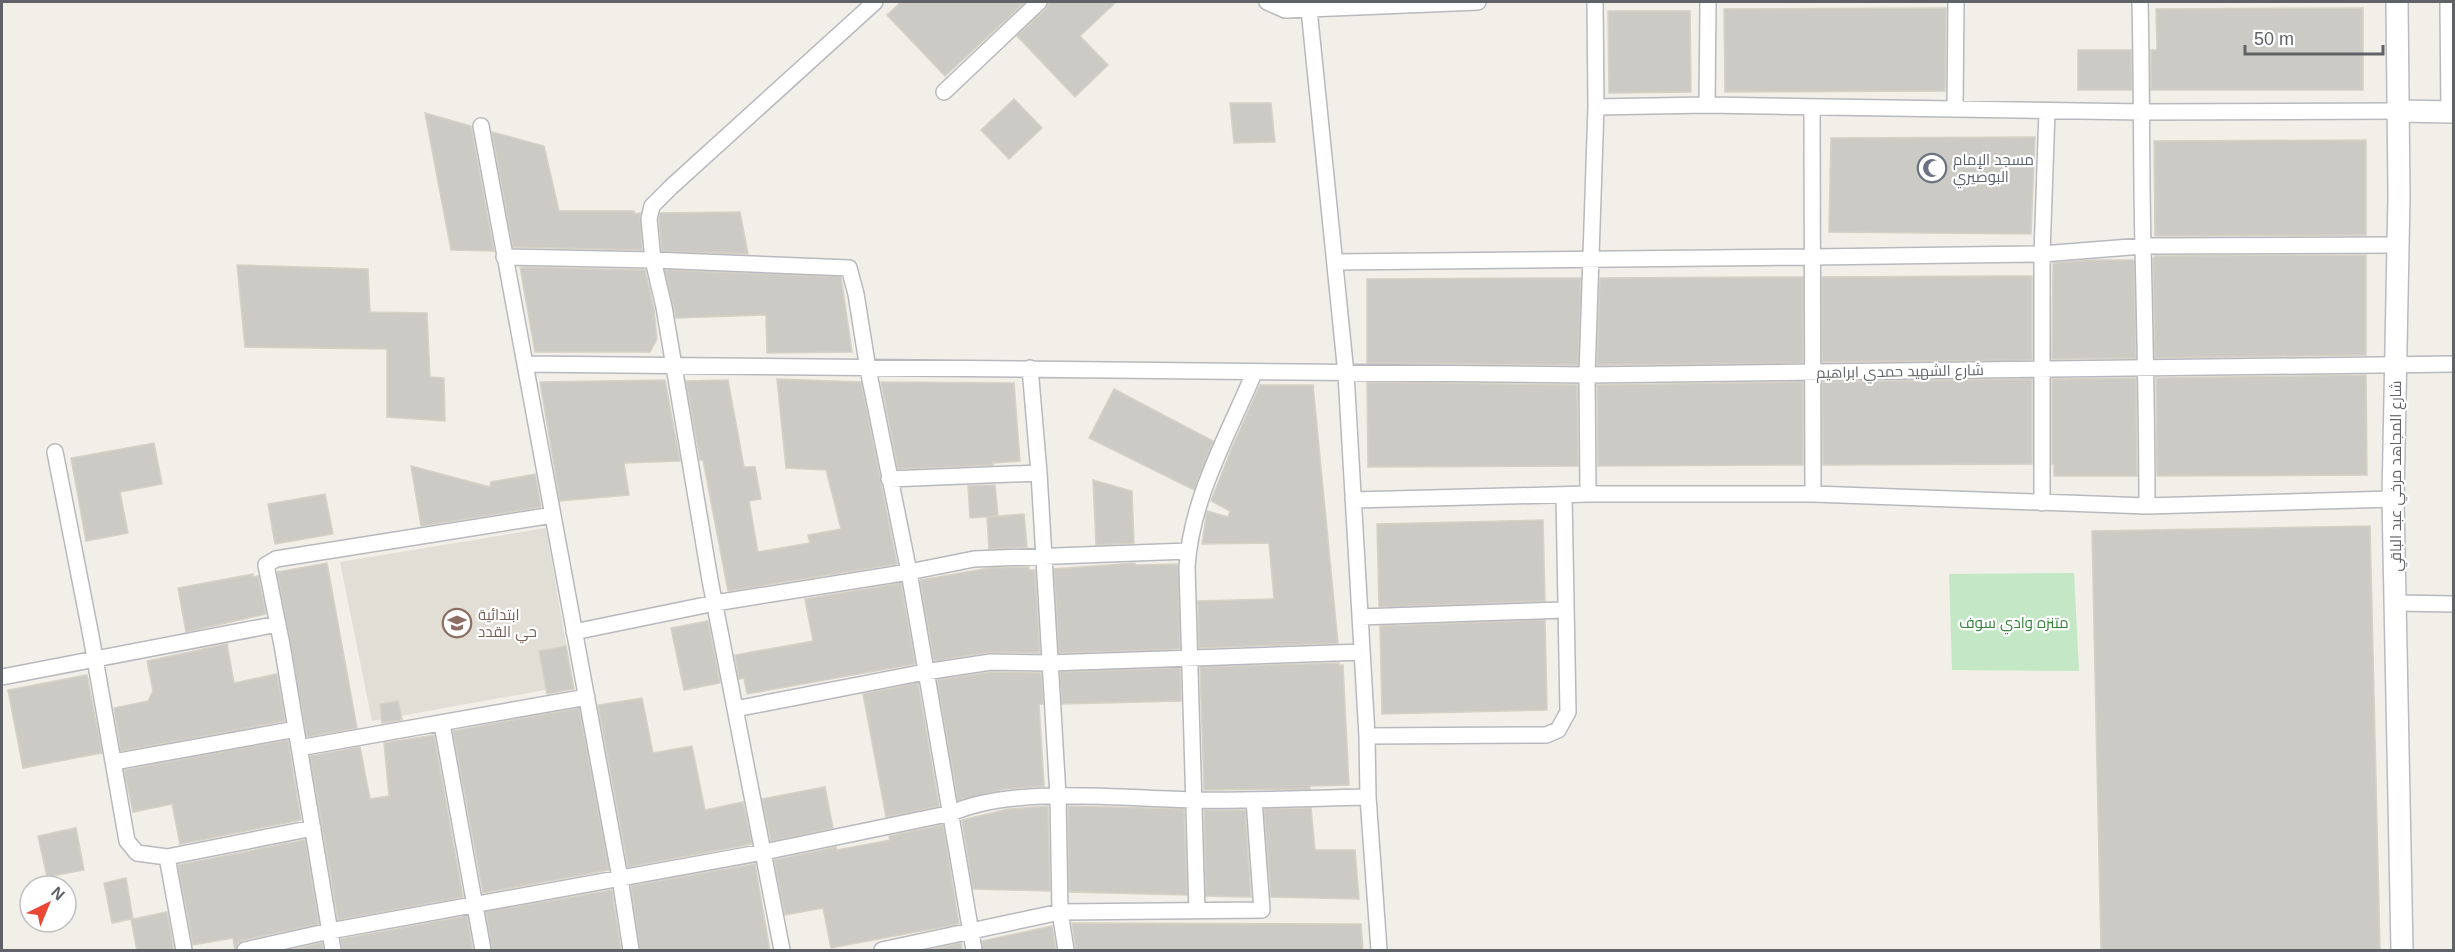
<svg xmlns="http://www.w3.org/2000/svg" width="2455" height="952" viewBox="0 0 2455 952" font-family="Helvetica,Cairo,sans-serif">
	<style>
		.education { fill: #e1ded5 }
		.green { fill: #c4e8c5 }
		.building { fill: #cccac4; stroke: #d6d1c5; stroke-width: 1.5 }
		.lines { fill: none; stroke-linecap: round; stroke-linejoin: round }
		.street-casing { stroke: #b7b9be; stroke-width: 18 }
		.secondary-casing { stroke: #b8bbc1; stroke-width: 24 }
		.street { stroke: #fff; stroke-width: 15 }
		.secondary { stroke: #fff; stroke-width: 21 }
		.labels { text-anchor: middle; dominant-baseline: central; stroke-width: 4.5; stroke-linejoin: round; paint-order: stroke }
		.worship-label { font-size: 15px; fill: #5b616d; stroke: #fff; text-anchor: start }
		.street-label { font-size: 15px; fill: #5f6267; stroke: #fff }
		.education-label { font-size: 15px; fill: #785e54; stroke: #fff; text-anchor: start }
		.park-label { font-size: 15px; fill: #34813a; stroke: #fff }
	</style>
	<rect width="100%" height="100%" fill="#f1efe7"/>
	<path class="education" d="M546,528L573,685L372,721L340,562Z"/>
	<path class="green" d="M2074,573L2079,671L1952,670L1949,574Z"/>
	<path class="building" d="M901,2H1025L945,76L887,15Z
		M1049,2H1116L1080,36L1108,65L1075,97L1017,36L1046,9Z
		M1946,8L1945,91L1725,92L1724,9Z
		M2363,8V90H2151V50H2157L2156,9Z
		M1608,11H1690L1691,92L1609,93Z
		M2078,50H2131L2132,90H2078Z
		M1014,99L1042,128L1009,159L981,130Z
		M1230,103H1271L1275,142L1234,143Z
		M425,113L471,126L494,251L451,250Z
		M492,132L544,146L559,211H634L635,214L640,213L642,250L513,247Z
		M2035,137L2031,234L1829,232L1831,138Z
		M2366,140V235L2155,236L2154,141Z
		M740,212L748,254L662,251L659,220L660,213Z
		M2366,255V355L2155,358L2153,259L2155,256Z
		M2092,260H2134L2136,358L2052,359L2053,263Z
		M237,265L368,269L370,312L427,313L430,377L444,378L445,421L387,417V349L245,347Z
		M520,267L645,270L654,309L657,339L650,352H535Z
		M665,270L841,277L852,352L767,353L766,315L676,318Z
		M1990,276H2032V360L1822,362V277Z
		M1764,277H1803V363L1597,365L1600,278Z
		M1531,278H1581L1578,365L1367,363V279Z
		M2366,375L2367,475L2157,476L2156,378Z
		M2136,378L2137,476H2054V464H2052V379Z
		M777,379L861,382L897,564L728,591L703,460H700L686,381L728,380L744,467H755L761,499L749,501L758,552L810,543L808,535L841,529L826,470L786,468Z
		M2032,379V464L1823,465L1822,382Z
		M665,380L680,461L624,463L629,495L560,501L540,382Z
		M881,382L1014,383L1020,461L993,463V465L898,469Z
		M1367,382L1577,385L1578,466L1368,467Z
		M1803,382V465L1598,466L1597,385Z
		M1260,385H1313L1338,643L1199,648L1198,601L1274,599L1269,543L1202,544L1207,511L1228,517L1230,511L1211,501L1231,450Z
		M1114,389L1213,441L1194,490L1089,438Z
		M154,443L162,484L120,492L128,533L86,541L71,458Z
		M411,466L490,487L491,482L535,474L541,507L421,526Z
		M1093,480L1132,491L1134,543L1096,545Z
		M995,485L998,516L970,518L968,486Z
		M325,494L333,534L275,544L268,504Z
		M1024,514L1027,547L989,549L987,517Z
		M1543,520L1545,601L1379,607L1377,524Z
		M2370,526L2380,951H2101L2092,531Z
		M327,563L357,728L307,737L277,572Z
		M1135,563V565L1178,564L1180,649L1059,653L1054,569Z
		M1029,567V570H1035L1040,653L990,652L934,661L920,580L989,568Z
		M253,574V577L258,576L266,614L186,632L178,588Z
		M901,583L915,664L747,694L744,678L739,679L735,655L813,641L805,599Z
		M1545,620L1547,710L1382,714L1380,626Z
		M708,621L720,683L684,690L671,628Z
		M227,644L234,683L277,674L285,721L121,751L114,708L148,701L153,691L147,661Z
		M566,646L574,689L547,694L539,651Z
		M1339,663V665H1343L1349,785L1310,786V789L1204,790L1200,667Z
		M1180,668L1181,701L1062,704L1060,672Z
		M992,672L1041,673L1043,704H1039L1044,786L1005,789L958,801L937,680Z
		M87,675L102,753L23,768L8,690Z
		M918,683L939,806L886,817L863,694Z
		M642,698L653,753L692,746L705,810L743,802L752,844L628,867L598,705Z
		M398,701L402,720L382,723L380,704Z
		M579,708L609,870L483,893L453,731Z
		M434,735L463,897L338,920L310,756L360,747L370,799L389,796L384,743Z
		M288,740L301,820L180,844L172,804L133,812L124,770Z
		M825,787L833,828L771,841L762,799Z
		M1048,806L1050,891L973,889L962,820L1008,809Z
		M1068,806L1184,809L1187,895L1069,892Z
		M1311,808L1315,850H1355L1359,899L1271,897L1264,809Z
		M1204,810H1245L1251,897L1206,896Z
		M943,825L959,924L831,948L823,908L785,915L774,860L836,847L837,850L890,840L889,836Z
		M76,828L84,870L47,877L38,836Z
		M305,840L319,924L243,940L238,943L235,951L233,938L193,945L178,865Z
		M755,864L770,951H640L631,886Z
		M126,878L133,919L167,912L174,951H137L131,919L112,923L104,883Z
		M612,890L621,951H492L486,912Z
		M467,916L473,951H342L341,939Z
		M1072,923L1361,924L1363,951H1076Z
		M1052,926L1056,951H983L982,941Z
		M322,943L323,951H287Z
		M961,943L962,951H926Z"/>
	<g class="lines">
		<g class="street-casing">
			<path id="street" d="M1267,2L1285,10L1478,2
				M1595,2L1596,107
				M2140,2C2142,83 2141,165 2143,247C2145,334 2147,420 2147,506
				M2448,2L2449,112
				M1309,9L1346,374L1367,736L1368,797L1379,950
				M944,92L1039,2
				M1707,105L1708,2
				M1812,108L1813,494
				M1955,108L1956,2
				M481,126L620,878L631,950
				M504,257L653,260L849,268L856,294L868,369L909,572L974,950
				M1335,262L1813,257L2042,254L2143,246L2397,245
				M525,364L1587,375L2454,364
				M1030,368L1039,473L1058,796L1060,912L1066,950
				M55,452L91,636L127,841L137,853L167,857L184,950
				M889,479L1039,473
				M1588,494L1587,375L1596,107L1707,105L2143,112L2398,111
				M1353,500L1588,494H1813L2147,506L2393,499
				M2042,503V254L2047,111
				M2396,603L2454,604
				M1360,617L1564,610
				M574,632L715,603L909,572L974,559L1188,551
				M2,677L278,624
				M735,709L925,672L991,662L1049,663L1362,652
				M442,724L483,950
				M1367,736L1546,735L1558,730L1568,712L1564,495
				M299,748L587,697
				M114,762L296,729
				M167,857L313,828
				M1197,911L1187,567C1191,499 1228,435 1254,373
				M245,950L330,931L764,852L952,813C1015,785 1125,799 1195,800C1253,801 1310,798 1368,797
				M333,950L282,645L266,565L276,559L553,515
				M782,950L710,580L664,307L653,260L649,219L652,206L671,187L875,2
				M882,950L1060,912L1262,910L1254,800"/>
		</g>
		<g class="secondary-casing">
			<path id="secondary" d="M2397,2L2399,196L2393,499L2402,950
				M2398,111L2454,112"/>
		</g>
		<use href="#street" class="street"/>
		<use href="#secondary" class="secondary"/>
	</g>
	<defs>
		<g id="mosque-ring" transform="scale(1.5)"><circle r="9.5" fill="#fff" stroke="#6b7280" stroke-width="1.5"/><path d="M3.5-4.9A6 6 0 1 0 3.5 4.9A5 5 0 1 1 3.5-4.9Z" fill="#6b7280"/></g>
		<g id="school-ring" transform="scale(1.5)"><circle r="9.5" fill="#fff" stroke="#8d6e63" stroke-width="1.5"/><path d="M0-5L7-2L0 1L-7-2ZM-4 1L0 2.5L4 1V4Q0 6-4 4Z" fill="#8d6e63"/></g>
	</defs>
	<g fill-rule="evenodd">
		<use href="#mosque-ring" x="1932" y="168"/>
		<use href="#school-ring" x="457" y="623"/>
	</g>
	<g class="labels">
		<g class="worship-label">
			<text x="1953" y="159">مسجد الإمام<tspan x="1953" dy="17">البوصيري</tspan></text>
		</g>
		<g class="street-label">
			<text transform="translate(1900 371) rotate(-1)">شارع الشهيد حمدي ابراهيم</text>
			<text transform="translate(2395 476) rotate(-90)">شارع المجاهد مرخي عبد الباقي</text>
		</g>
		<g class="education-label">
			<text x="478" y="614">ابتدائية<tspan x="478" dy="17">حي القدد</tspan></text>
		</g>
		<g class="park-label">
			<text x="2014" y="622">متنزه وادي سوف</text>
		</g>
	</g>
	<rect width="2455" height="952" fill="none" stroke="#5f6267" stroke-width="6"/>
	<g transform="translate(48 904) rotate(43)"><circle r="28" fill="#ffffff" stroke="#bfc0c2" stroke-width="1.5"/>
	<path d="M0-4.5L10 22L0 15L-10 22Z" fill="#ea4734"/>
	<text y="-9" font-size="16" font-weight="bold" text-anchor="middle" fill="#5f6267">N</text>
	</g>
	<path d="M2245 45v9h138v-9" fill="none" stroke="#5f6267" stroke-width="3"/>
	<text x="2254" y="45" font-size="18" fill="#5f6267" stroke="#ffffff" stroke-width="4.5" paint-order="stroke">50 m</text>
</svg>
